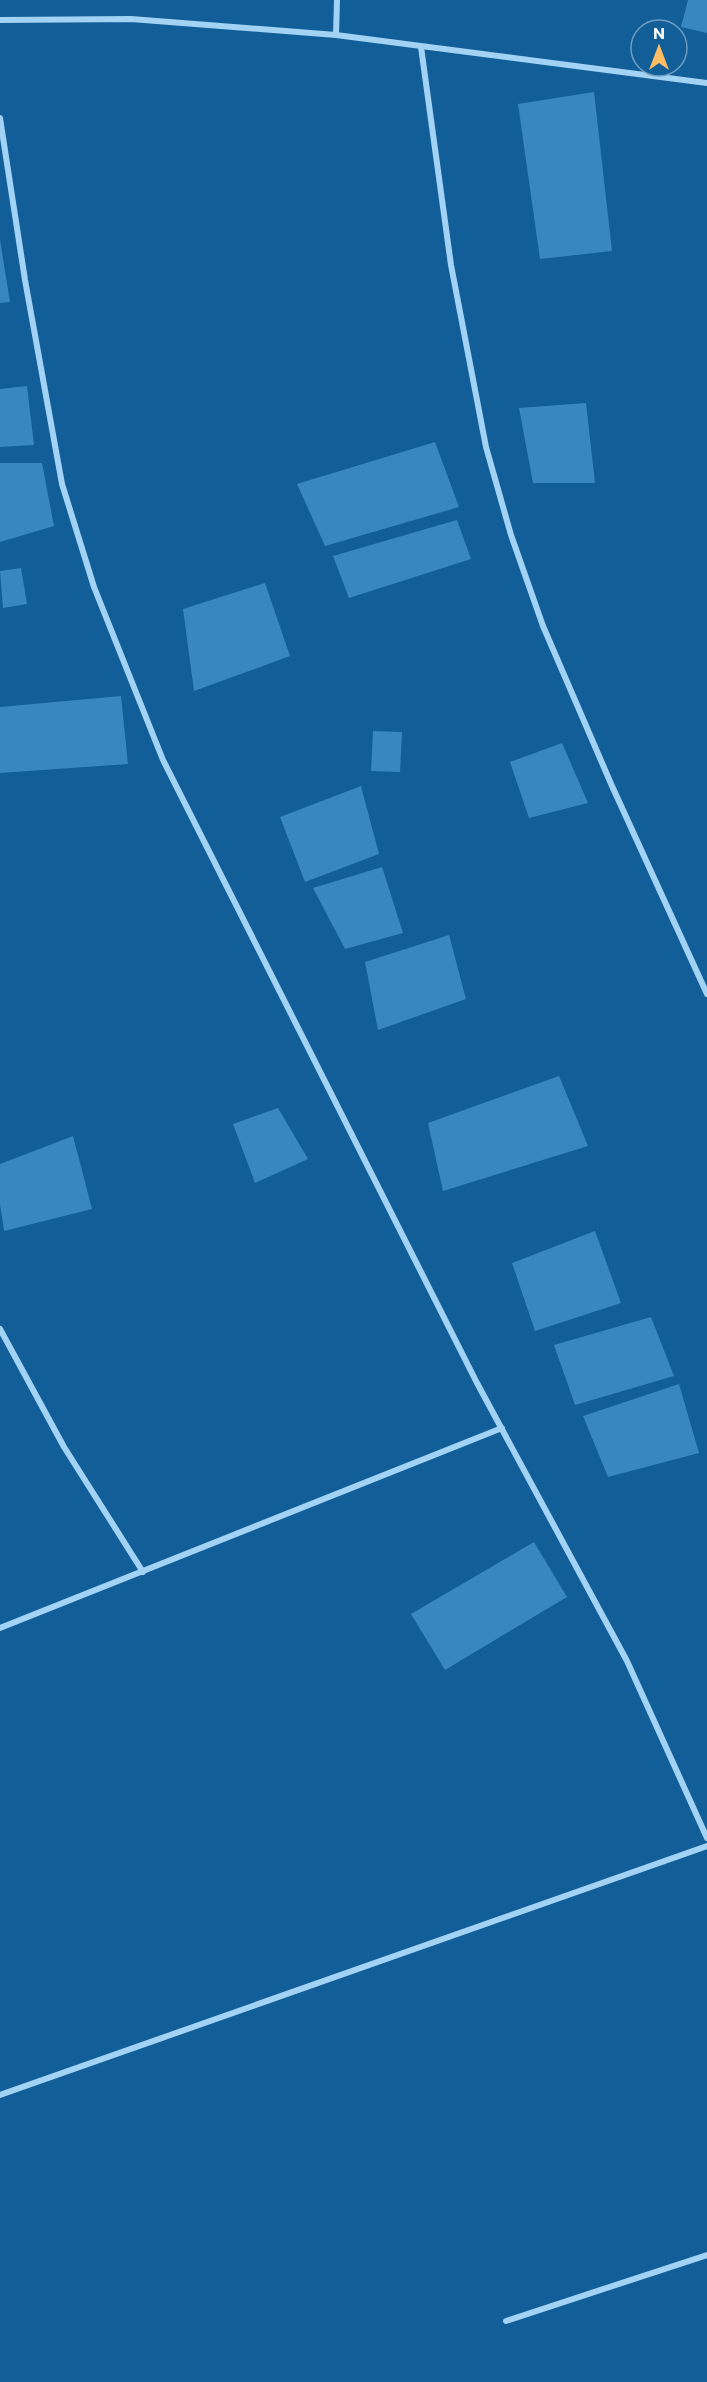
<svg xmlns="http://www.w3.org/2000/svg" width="707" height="2382" viewBox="0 0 707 2382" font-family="Commissioner,sans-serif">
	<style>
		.building { fill: #3987c0 }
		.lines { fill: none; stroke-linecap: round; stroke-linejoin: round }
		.minor { stroke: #a2d2f4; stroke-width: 6 }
	</style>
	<rect width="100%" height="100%" fill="#115e98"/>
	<path class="building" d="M688,0H707V33L681,27Z
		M594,92L612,251L540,259L518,104Z
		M0,240L10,302L0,303Z
		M27,386L34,445L0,447V389Z
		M586,403L595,483H533L519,408Z
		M435,442L459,507L325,546L297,484Z
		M0,463H42L54,526L0,542Z
		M457,520L471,559L349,598L333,556Z
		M21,568L27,604L3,608L0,571Z
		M265,583L290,656L194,691L183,609Z
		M121,696L128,764L0,773V707Z
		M373,731L402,732L400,772L371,771Z
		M562,743L588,803L529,818L510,762Z
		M361,786L379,854L305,882L280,817Z
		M382,867L403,933L345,949L313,888Z
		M449,935L466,999L378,1030L365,962Z
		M559,1076L588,1146L443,1191L428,1123Z
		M278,1108L308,1159L255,1183L233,1124Z
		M73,1136L92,1209L4,1231L0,1204V1164Z
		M595,1231L621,1303L535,1331L512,1263Z
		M651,1317L674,1376L575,1405L554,1345Z
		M679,1384L699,1453L608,1477L583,1416Z
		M534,1542L567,1597L445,1670L411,1614Z"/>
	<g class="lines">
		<path class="minor" d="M0,20L131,19L336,35L707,83
			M336,35L337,0
			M421,47L451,265L486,447L511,535L543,626L612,786L707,994
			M0,118L25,280L62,484L94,587L163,760L477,1383L627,1661L707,1838
			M0,1329L64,1447L143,1572
			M0,1628L502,1428
			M0,2095L707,1846
			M506,2321L707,2255"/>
	</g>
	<g transform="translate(659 48)"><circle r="28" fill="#115e98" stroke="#709ec1" stroke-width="1.5"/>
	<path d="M0-4.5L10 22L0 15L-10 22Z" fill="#ffbe64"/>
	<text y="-9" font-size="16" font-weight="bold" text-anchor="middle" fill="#ffffff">N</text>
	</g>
</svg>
